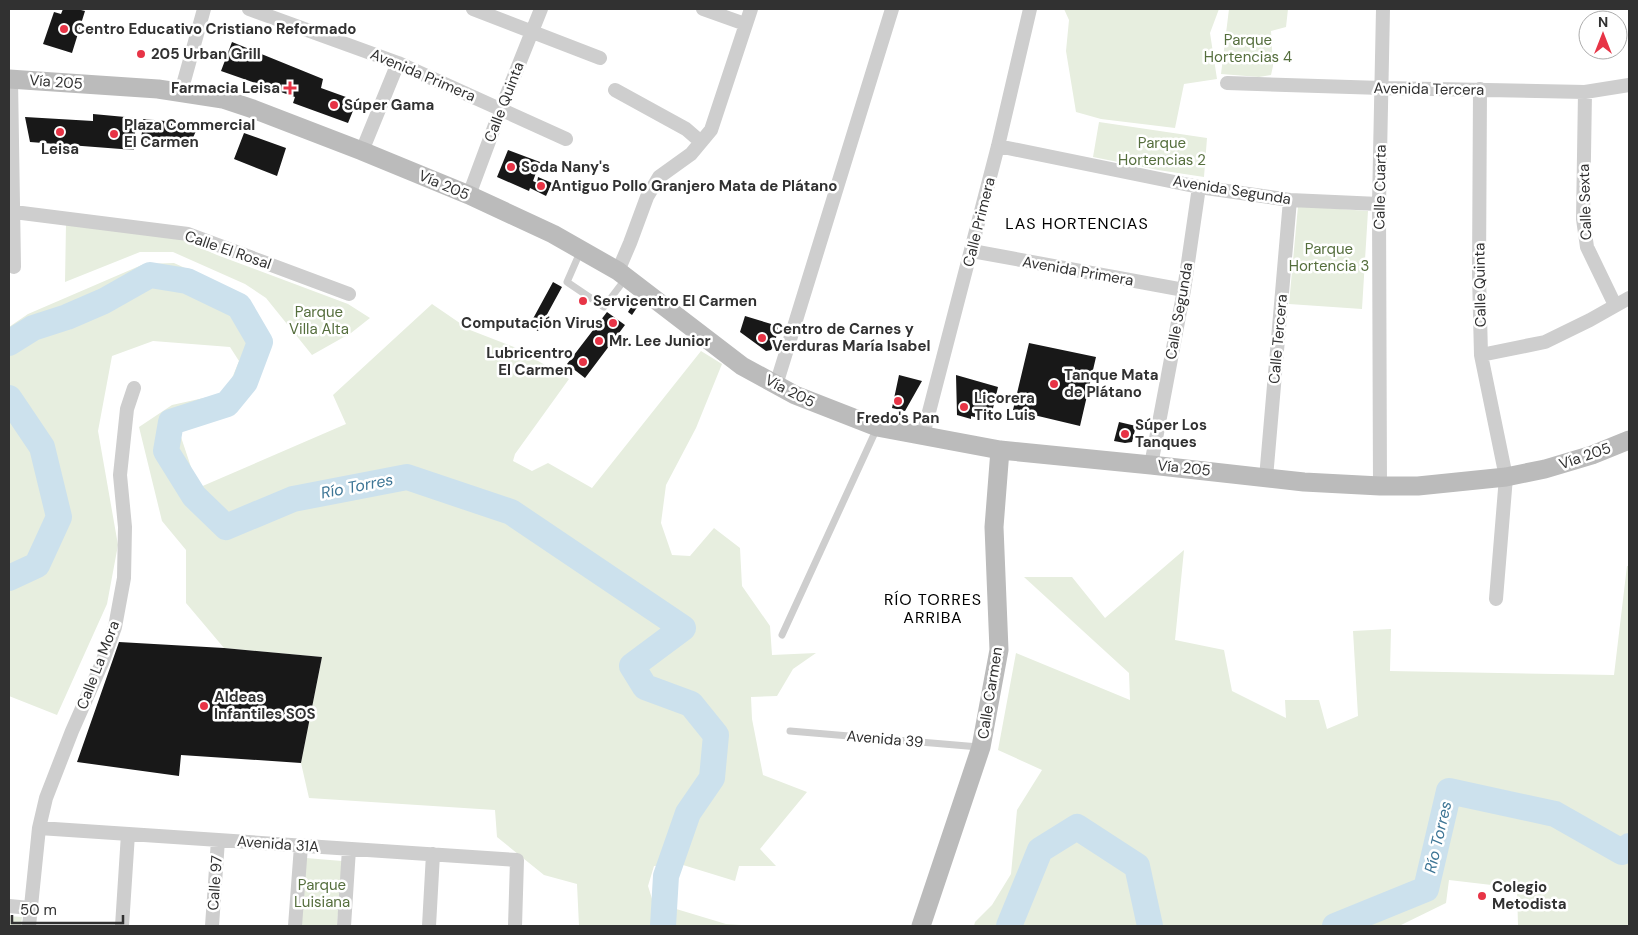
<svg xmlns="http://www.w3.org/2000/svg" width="1638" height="935" viewBox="0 0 1638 935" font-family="'DM Sans',sans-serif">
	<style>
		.green { fill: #e7eedf }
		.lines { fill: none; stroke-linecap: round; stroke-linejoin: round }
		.river { stroke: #cce1ed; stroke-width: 26 }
		.building { fill: #181818 }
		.lane { stroke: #cecece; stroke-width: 7 }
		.street { stroke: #cecece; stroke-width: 14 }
		.secondary { stroke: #bbb; stroke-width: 19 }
		.poi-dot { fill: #e73446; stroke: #fff; stroke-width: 2 }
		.labels { text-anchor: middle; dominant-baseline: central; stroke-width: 5; stroke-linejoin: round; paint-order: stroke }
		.poi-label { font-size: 15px; font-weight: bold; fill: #313131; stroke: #fff; text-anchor: start }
		.park-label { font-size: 15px; fill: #556e3d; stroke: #fff }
		.street-label { font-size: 15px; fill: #313131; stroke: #fff }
		.neighbourhood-label { font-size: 16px; letter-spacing: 1px; fill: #000; stroke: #fff }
		.water-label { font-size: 16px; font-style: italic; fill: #3d7595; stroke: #fff }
	</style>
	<rect width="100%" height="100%" fill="#fff"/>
	<path class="green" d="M1064,9H1219L1210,33L1217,79L1184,84L1175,128L1101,119L1076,112L1066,51L1069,20Z
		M1229,9H1288L1286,27L1271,31L1273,66L1271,75L1259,77L1221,74Z
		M1099,122L1207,138L1204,177L1158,170L1093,157Z
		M1298,206L1368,211L1362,309L1289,304Z
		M66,224L180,239L217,255L348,304L370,318L351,333L312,355L266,298L245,284L173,252H140L65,282Z
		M174,263L242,294L264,338L252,386L228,411L185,424L180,434L198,488L346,424L333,395L432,304L470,330L514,347L569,379L515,454L513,461L532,471L548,463L592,488L701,351L722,364L696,428L666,485L661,523L672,555L690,556L714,528L740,548L742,586L770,626L772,655L816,653L793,669L777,696L751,697L752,719L763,775L807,792L760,849L776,866H739L735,881L683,865L654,866L648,886L653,902L726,924L757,926H579L577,884L544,875L497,837L495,810L309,798L301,763L322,657L224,648L186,603V550L162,521L139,427L172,405L226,393L239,361L230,347L153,341L112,356L98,431L118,545L107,604L57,715L9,696V327L28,314L144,264Z
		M1184,550L1175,640L1224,650L1232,691L1286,718L1285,700H1319L1327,729L1358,716L1353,631L1391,629L1390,671L1614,675L1627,566H1629V926H1518L1517,888L1449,880L1446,903L1399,926H974L975,922L992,905L1011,874L1017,810L1042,770L998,750L1016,653L1130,700L1129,673L1024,577H1072L1105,618Z
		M306,858L342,861L337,926H301Z
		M9,916L22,917L21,926H9Z"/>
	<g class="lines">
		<path class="river" d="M9,343L33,328L67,317L104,301L150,275L187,281L239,306L260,342L245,382L227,404L171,422L166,451L194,496L226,527L293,499L407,477L511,512L683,628L632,666L645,687L691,704L716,735L712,778L688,813L666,876L663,926
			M9,398L42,447L59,517L37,565L9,578
			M1009,926L1040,850L1077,827L1137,866L1150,926
			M1335,926L1426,889L1449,791L1555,814L1622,852L1629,846"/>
	</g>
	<path class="building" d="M63,9H77L85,11L72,53L43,44L54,12L61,14Z
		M232,42L323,79L321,88L357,101L348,123L293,103L295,97L221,71Z
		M93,114L136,118L134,150L30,142L25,117L93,121Z
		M143,119L199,124L188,149L141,142Z
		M244,133L286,148L277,176L234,159Z
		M508,150L540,162L533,181L537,183L538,177L552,183L546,196L530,188L529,191L497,177Z
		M553,282L562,287L538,331L529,326Z
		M635,300L640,303L632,315L628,312Z
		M607,312L625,325L585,378L567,364Z
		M745,316L778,326L775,344L771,350L766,351L740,332Z
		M1029,343L1096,357L1080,426L1013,410Z
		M899,375L922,381L905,411L892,408Z
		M956,375L998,387L990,421L971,416V419L957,415Z
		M1119,422L1136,426L1132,442L1125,443L1114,441Z
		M119,642L224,648L322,657L301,763L181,755L179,776L77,762Z"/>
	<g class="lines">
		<path class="lane" d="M581,250L567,282L604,307L626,278
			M782,635L877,428
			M790,731L979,747"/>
		<path class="street" d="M249,9L398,63L566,139
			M473,9L600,58
			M703,9L745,24
			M11,79L14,267
			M1227,83L1382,88L1585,92L1629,85
			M1480,89L1479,275L1481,355L1506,477L1496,599
			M615,90L686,129L701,142
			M181,92L204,9
			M1585,92L1583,219L1587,247L1615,305
			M998,146L1199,187L1290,200L1379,204
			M362,151L398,63
			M469,195L501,109L541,9
			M14,212L188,234L349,294
			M972,251L1184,290
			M618,271L630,243L647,197L659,177L691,154L711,130L751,9
			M1481,355L1545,342L1590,320L1629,298
			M776,385L892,9
			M923,435L998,146L1030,9
			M1151,465L1184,290L1199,187
			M1266,478L1290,200
			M1380,486L1379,204L1383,9
			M39,828L517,860L515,926
			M9,906L30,908
			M29,926L39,828L46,798L72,731L102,663L115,627L124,578L125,527L120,475L127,409L134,388
			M122,926L128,834
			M212,926L218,840
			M295,926L301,846
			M344,926L349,849
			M429,926L433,854"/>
		<path class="secondary" d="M9,79L158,89L223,99L253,109L362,151L469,195L553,234L618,271L742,366L795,395L877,427L1000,450L1151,465L1304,482L1380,486H1418L1506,477L1545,469L1592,455L1629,440
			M921,926L981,747L999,650L994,527L1000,450"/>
	</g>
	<g class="poi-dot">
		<circle cx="64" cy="29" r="5"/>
		<circle cx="141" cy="54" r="5"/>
		<path d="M287.5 80.5h5v5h5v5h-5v5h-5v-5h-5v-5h5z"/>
		<circle cx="334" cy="105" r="5"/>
		<circle cx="60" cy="132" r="5"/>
		<circle cx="114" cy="134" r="5"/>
		<circle cx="511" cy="167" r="5"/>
		<circle cx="541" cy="186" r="5"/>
		<circle cx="583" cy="301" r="5"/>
		<circle cx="613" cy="323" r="5"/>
		<circle cx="762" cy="338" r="5"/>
		<circle cx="599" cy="341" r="5"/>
		<circle cx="583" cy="362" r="5"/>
		<circle cx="1054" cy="384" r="5"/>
		<circle cx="898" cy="401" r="5"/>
		<circle cx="964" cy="407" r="5"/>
		<circle cx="1125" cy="434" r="5"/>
		<circle cx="204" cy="706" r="5"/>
		<circle cx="1482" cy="896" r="5"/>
	</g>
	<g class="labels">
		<g class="poi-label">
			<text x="74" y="29">Centro Educativo Cristiano Reformado</text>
			<text x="151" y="54">205 Urban Grill</text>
			<text x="280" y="88" text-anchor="end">Farmacia Leisa</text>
			<text x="344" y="105">Súper Gama</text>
			<text x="124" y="125">Plaza Commercial<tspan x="124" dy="17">El Carmen</tspan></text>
			<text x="60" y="149" text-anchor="middle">Leisa</text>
			<text x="521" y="167">Soda Nany's</text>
			<text x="551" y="186">Antiguo Pollo Granjero Mata de Plátano</text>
			<text x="593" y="301">Servicentro El Carmen</text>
			<text x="603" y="323" text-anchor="end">Computación Virus</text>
			<text x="772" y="329">Centro de Carnes y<tspan x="772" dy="17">Verduras María Isabel</tspan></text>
			<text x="609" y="341">Mr. Lee Junior</text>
			<text x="573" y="353" text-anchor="end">Lubricentro<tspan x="573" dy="17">El Carmen</tspan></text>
			<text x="1064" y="375">Tanque Mata<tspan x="1064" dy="17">de Plátano</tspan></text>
			<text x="974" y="398">Licorera<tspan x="974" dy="17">Tito Luis</tspan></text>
			<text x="898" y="418" text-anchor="middle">Fredo's Pan</text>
			<text x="1135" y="425">Súper Los<tspan x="1135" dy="17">Tanques</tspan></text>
			<text x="214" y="697">Aldeas<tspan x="214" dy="17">Infantiles SOS</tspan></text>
			<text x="1492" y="887">Colegio<tspan x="1492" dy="17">Metodista</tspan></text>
		</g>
		<g class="park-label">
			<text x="1248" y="40">Parque<tspan x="1248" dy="17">Hortencias 4</tspan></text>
			<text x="1162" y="143">Parque<tspan x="1162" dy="17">Hortencias 2</tspan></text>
			<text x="1329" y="249">Parque<tspan x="1329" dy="17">Hortencia 3</tspan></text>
			<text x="319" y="312">Parque<tspan x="319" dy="17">Villa Alta</tspan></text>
			<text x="322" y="885">Parque<tspan x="322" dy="17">Luisiana</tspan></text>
		</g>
		<g class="street-label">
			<text transform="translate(423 75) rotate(23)">Avenida Primera</text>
			<text transform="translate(56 82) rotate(4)">Vía 205</text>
			<text transform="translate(1429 89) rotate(1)">Avenida Tercera</text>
			<text transform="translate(504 102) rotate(-69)">Calle Quinta</text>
			<text transform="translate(444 185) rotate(23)">Vía 205</text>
			<text transform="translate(1380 187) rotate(-89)">Calle Cuarta</text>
			<text transform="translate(1232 190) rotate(9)">Avenida Segunda</text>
			<text transform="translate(1585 202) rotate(-92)">Calle Sexta</text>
			<text transform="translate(979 222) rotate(-76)">Calle Primera</text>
			<text transform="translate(228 250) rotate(19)">Calle El Rosal</text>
			<text transform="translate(1078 271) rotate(10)">Avenida Primera</text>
			<text transform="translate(1480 285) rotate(-91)">Calle Quinta</text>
			<text transform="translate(1179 311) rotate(-80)">Calle Segunda</text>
			<text transform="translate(1278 339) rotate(-85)">Calle Tercera</text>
			<text transform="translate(790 391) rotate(27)">Vía 205</text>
			<text transform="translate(1585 456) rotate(-19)">Vía 205</text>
			<text transform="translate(1184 468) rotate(6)">Vía 205</text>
			<text transform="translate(98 665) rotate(-69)">Calle La Mora</text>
			<text transform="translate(990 693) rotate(-81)">Calle Carmen</text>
			<text transform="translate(885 739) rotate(5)">Avenida 39</text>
			<text transform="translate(278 844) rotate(4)">Avenida 31A</text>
			<text transform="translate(215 883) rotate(-86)">Calle 97</text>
		</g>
		<g class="neighbourhood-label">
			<text x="1077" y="223">LAS HORTENCIAS</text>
			<text x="933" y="599">RÍO TORRES<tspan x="933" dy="18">ARRIBA</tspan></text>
		</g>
		<g class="water-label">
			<text transform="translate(357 486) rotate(-11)">Río Torres</text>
			<text transform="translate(1438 837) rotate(-77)">Río Torres</text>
		</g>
	</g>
	<rect width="1638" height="935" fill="none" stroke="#313131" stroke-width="20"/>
	<g transform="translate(1603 35)"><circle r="24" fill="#ffffff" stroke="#adadad"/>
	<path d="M0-4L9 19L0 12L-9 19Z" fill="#e73446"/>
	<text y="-8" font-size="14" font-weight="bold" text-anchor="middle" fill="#313131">N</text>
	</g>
	<path d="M12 915v8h111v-8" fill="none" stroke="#313131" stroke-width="2.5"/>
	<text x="20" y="915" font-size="15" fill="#313131" stroke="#ffffff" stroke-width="4" paint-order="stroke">50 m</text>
</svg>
